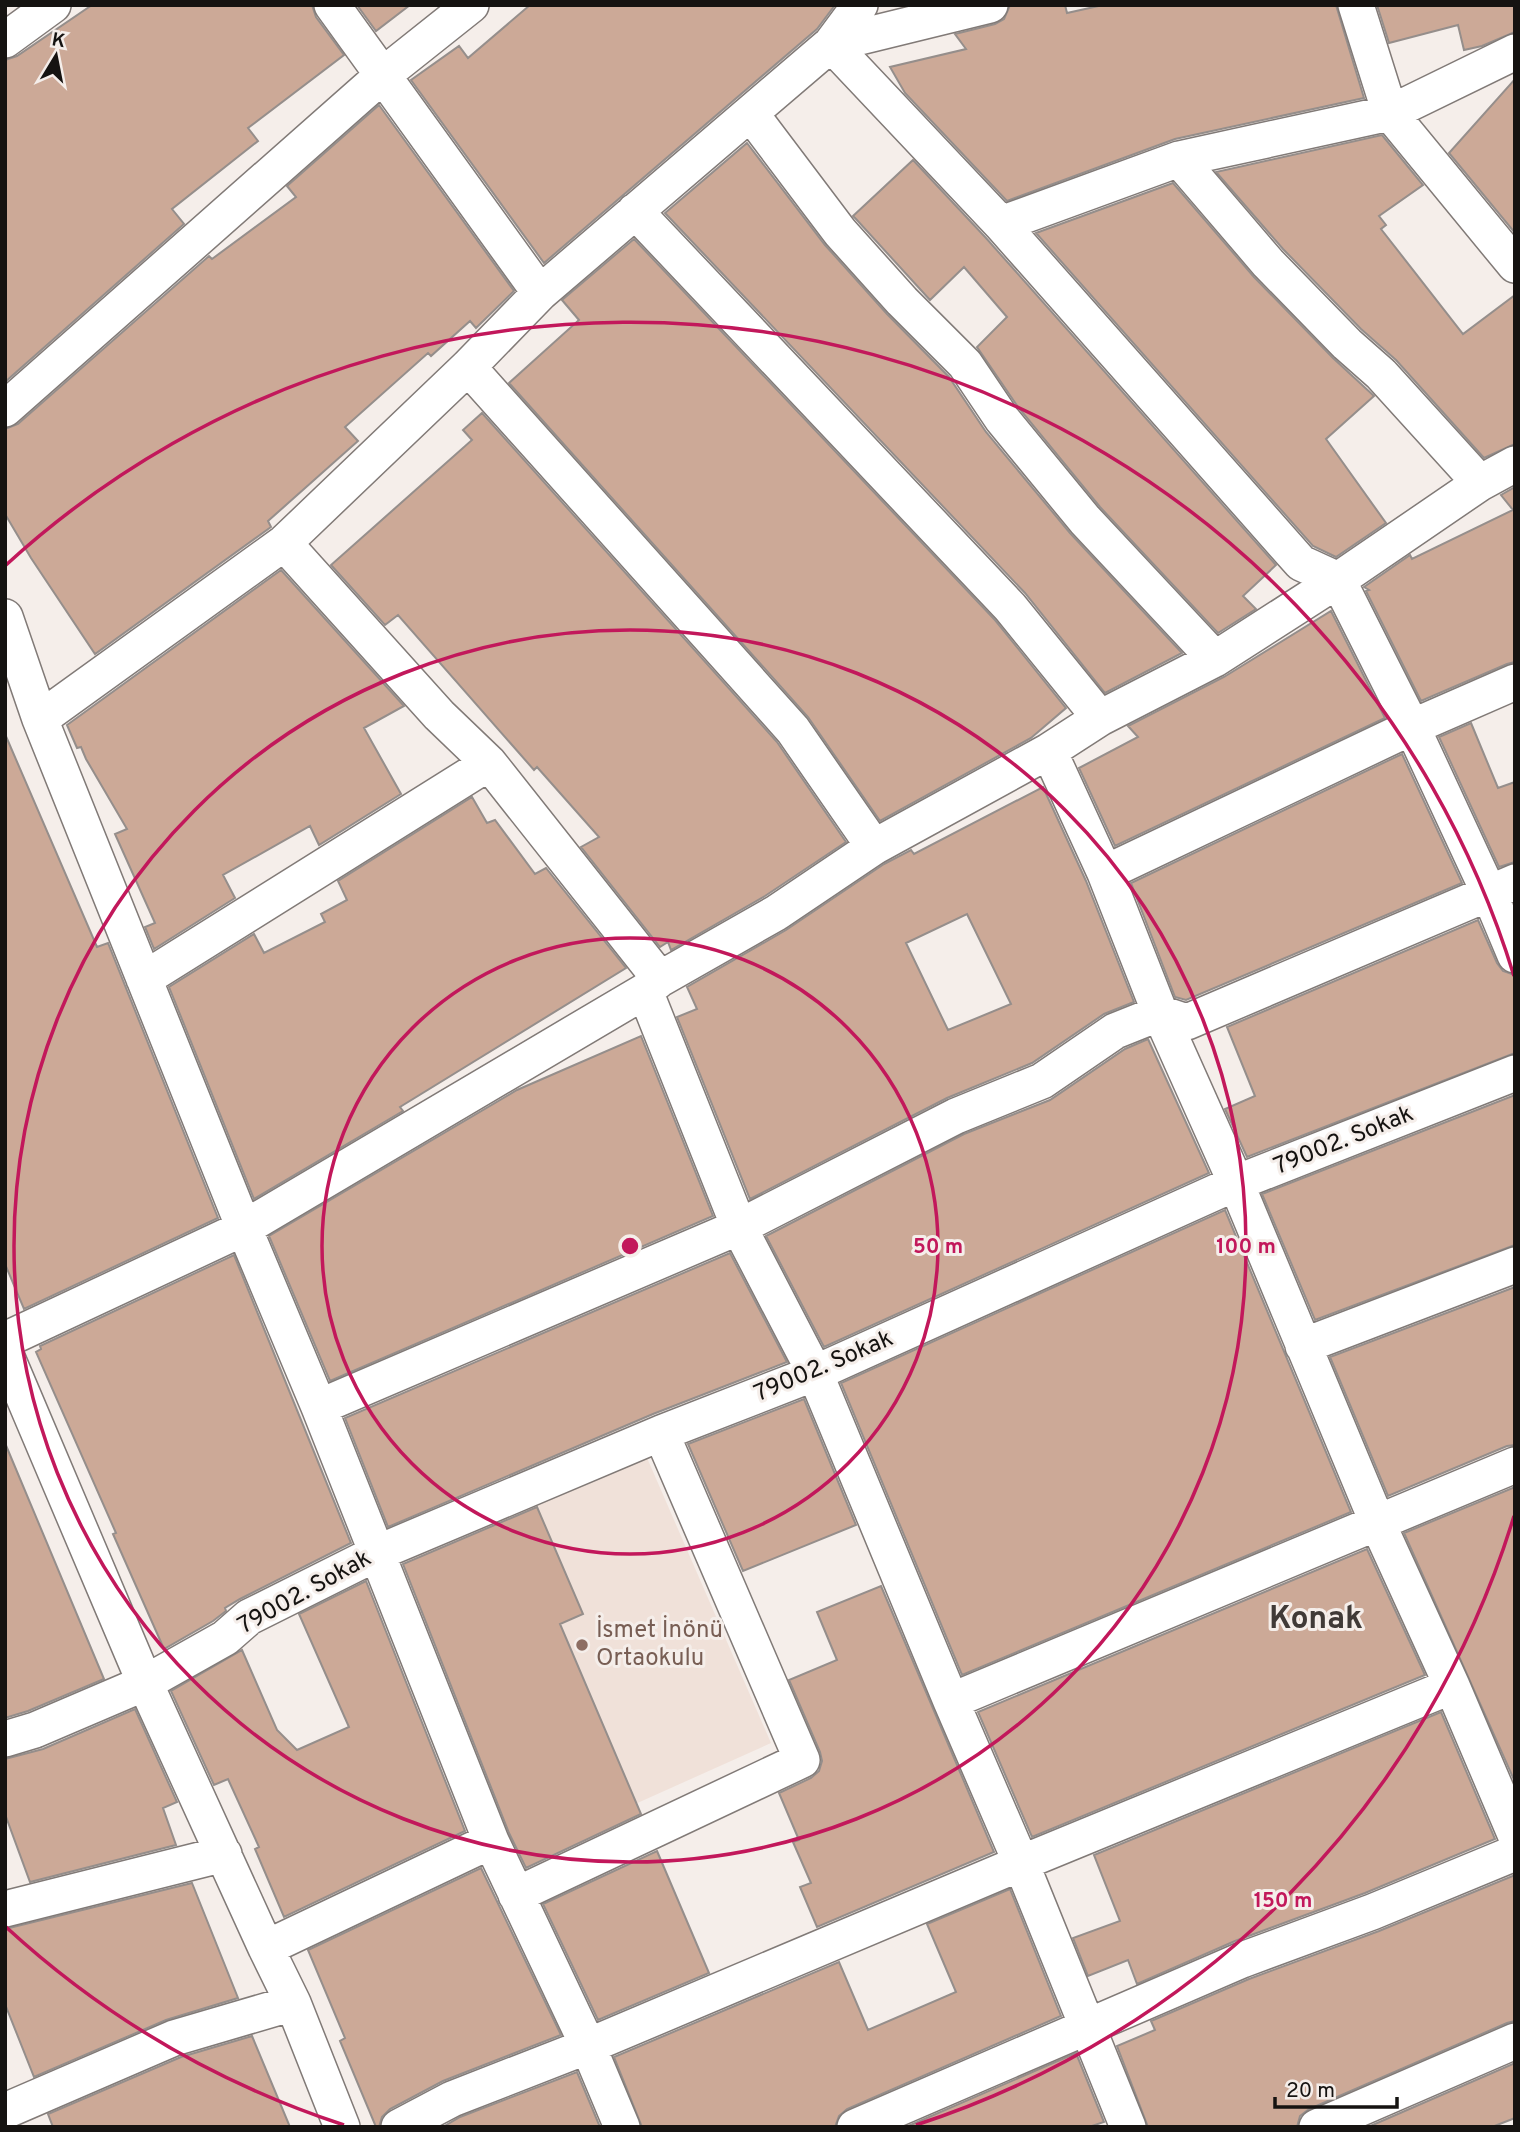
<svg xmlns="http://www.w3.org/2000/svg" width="1520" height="2132" viewBox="0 0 1520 2132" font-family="Overpass,sans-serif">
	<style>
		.built { fill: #f0e1d9 }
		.building { fill: #cca997; stroke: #958e8b; stroke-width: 2; fill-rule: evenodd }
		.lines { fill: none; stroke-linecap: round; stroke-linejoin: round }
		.street-casing { stroke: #817a77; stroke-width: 38 }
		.street { stroke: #fff; stroke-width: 35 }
		.ring { fill: none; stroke: #c2185b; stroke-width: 3.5 }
		.education-dot { fill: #8d6e63; stroke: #f5eeea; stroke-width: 2.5 }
		.labels { text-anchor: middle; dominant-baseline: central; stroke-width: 6; stroke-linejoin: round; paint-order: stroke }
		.street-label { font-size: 24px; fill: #151311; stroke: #f5eeea }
		.education-label { font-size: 24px; fill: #785e54; stroke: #f5eeea; text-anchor: start }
		.district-label { font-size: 32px; font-weight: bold; fill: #403a37; stroke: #f5eeea }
		.centre { fill: #c2185b; stroke: #f5eeea; stroke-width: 3.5 }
		.ring-label { font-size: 21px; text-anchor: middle; font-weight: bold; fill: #c2185b; stroke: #f5eeea; stroke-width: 6; stroke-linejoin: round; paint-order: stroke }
	</style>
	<rect width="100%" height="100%" fill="#f5eeea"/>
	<path class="built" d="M641,1444L771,1743L524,1854L396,1547Z"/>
	<path class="building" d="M92,5H312L316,17L344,55L248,128L258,141L172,209L184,224L5,382V60L17,56Z
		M357,5H410L376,31Z
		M530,5H835L817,29L544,263L411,80L459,46L468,58Z
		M1010,5H1065L1067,13L1103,5H1336L1364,98L1175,139L1007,201L905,93L890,67L966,49L955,34L995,24L1004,19Z
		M1377,5H1515V32L1482,46L1464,50L1458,25L1389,43Z
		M1515,79V233L1449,153Z
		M379,105L514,291L476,328L470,321L431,356L428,353L345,427L358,441L268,521L271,527L95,654L31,558L5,514V429L18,424L209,256L212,259L296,197L287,186Z
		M1382,135L1423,185L1379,216L1386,225L1381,229L1463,334L1515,295V444L1484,458L1396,360L1361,329L1283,249L1216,172Z
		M747,143L825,245L887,314L949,377L986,432L1070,533L1182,653L1105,693L1025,593L665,213Z
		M913,160L986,238L1276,565L1243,596L1256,609L1218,633L1100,507L1018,407L977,347L1007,317L964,267L930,300L856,219L853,216Z
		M1173,183L1254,277L1333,358L1374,396L1326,439L1386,523L1336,557L1313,546L1036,233Z
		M634,239L995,620L1066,708L1031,738L880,821L808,717L509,383L579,320L562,300Z
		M482,413L777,742L846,842L765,896L671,950L668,942L660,947L581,847L599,837L537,767L534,770L398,615L385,625L331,565L472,440L463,430Z
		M1515,487V662L1507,664L1421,701L1366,591L1369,590L1364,587L1410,555L1412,559L1513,510L1501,495Z
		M281,570L404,706L364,728L401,794L319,845L310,826L223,875L235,898L154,949L145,927L155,923L115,834L127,829L86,759L81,747L77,748L67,725Z
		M1331,611L1385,718L1115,846L1079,768L1138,737L1128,726L1224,677Z
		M1471,723L1498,788L1515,782V862L1499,867L1439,737Z
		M5,734L97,947L108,943L218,1218L24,1309L5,1264Z
		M1402,754L1462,883L1186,1000L1175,997L1131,883Z
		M1043,787L1086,881L1134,1002L1104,1014L1032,1063L947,1098L750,1199L677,1017L697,1009L687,987L786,930L884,864L911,850L914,854ZM967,914L1011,1004L948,1030L906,943Z
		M472,797L487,823L495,820L535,874L546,868L626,968L400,1107L403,1111L254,1199L169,987L254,934L264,953L325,922L321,914L347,900L338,881Z
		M1478,920L1497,963L1503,971L1515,975V1053L1247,1157L1225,1109L1255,1096L1227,1027Z
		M641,1036L713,1216L330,1381L269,1236L517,1090Z
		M1148,1039L1209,1173L824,1347L766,1236L964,1134L1050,1100L1125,1049Z
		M1515,1095V1245L1315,1320L1262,1194Z
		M1225,1210L1351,1512L962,1675L841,1383Z
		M730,1253L787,1362L653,1414L388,1527L345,1418Z
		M234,1255L351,1543L240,1599L225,1608L226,1611L213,1621L164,1649L113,1534L116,1533L36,1352L41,1349L40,1346Z
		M1515,1287V1445L1507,1446L1388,1496L1330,1357Z
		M804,1399L856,1525L743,1571L688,1444Z
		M5,1443L104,1679L28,1711L5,1718Z
		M1515,1487V1782L1404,1533Z
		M537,1507L583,1614L560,1624L641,1814L526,1868L509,1833L403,1564Z
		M1367,1549L1425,1675L1032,1837L978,1712Z
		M366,1581L465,1831L284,1917L255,1849L259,1847L228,1779L214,1785L171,1691L242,1650L277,1730L297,1750L349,1727L299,1614Z
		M881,1586L994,1852L817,1927L800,1887L811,1883L793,1842L799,1840L779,1793L811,1778L819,1771L822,1761L820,1752L789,1680L837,1660L817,1612Z
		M135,1709L177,1802L163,1808L176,1845L30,1882L5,1814V1759L43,1749Z
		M1441,1712L1495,1839L1365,1893L1235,1941L1137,1984L1128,1960L1088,1976L1073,1938L1120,1921L1094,1855Z
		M657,1851L709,1973L598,2020L543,1904Z
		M481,1868L561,2035L443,2081L390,2109L382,2117L379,2127H376L340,2041L345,2038L308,1950Z
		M1515,1875V2021L1507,2023L1309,2109L1300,2116L1297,2127H1148L1117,2046L1155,2030L1151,2021L1249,1979L1379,1931Z
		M192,1883L238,1998L166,2020L34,2077L5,2004V1929Z
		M1010,1889L1061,2016L847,2109L839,2116L835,2127H642L614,2057L839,1962L868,2030L956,1992L927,1924Z
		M252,2036L290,2127H53L48,2114L181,2057Z
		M1076,2053L1104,2122L1089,2127H906Z
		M1515,2063V2118L1492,2127H1368Z
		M577,2072L600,2127H443L460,2117Z"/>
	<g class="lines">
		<g class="street-casing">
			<path id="street" d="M332,5L540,293
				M990,5L831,44L1001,224L1301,563L1338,580L1412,727L1489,893L1515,955
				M1356,5L1390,113L1515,265
				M5,40L53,5
				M751,114L840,232L902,301L965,364L1002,419L1085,520L1215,659
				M1179,159L1268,263L1347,344L1381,374L1480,483
				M635,211L1010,607L1100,718
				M1001,224L1179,159L1390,113L1515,52
				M468,367L793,730L874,847
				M5,409L383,75L471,5
				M284,543L439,715L489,763L660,979
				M5,617L40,719L244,1228L319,1407L491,1841L588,2046L622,2127
				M40,719L284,543L468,367L540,293L831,44L860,5
				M1049,751L1105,873L1160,1013L1236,1183L1378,1524L1452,1686L1515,1834
				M1105,873L1412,727L1515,682
				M144,979L489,763
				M645,991L739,1227L815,1373L951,1701L1021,1863L1128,2127
				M5,1340L244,1228L645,991L660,979L776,913L874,847L1049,751L1100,718L1215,659L1338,580L1480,483L1515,464
				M1303,1346L1515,1265
				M5,1353L145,1683L266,1948L293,2003L342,2127
				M319,1407L739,1227L956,1116L1042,1081L1115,1031L1160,1013L1187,1022L1515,882
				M951,1701L1515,1465
				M5,1739L35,1730L145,1683L225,1638L249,1617L377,1553L661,1433L815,1373L1236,1183L1515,1073
				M516,1895L802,1760L661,1433
				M5,1909L224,1854
				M266,1948L491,1841
				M5,2111L174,2038L293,2003
				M399,2127L452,2099L588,2046L1021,1863L1452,1686
				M855,2127L1242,1960L1372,1912L1515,1853
				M1317,2127L1515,2041"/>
		</g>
		<use href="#street" class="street"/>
	</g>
	<g class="ring">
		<circle cx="630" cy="1246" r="308"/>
		<circle cx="630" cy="1246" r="616"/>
		<path d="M1514 1516A924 924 0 0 1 916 2125M344 2125A924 924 0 0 1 6 1927M6 565A924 924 0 0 1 1514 976"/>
	</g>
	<circle class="education-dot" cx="582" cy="1645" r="7"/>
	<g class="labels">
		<g class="street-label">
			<text transform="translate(1344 1141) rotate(-22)">79002. Sokak</text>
			<text transform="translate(824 1367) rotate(-23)">79002. Sokak</text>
			<text transform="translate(305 1593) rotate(-29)">79002. Sokak</text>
		</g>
		<g class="education-label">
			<text x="596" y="1631">İsmet İnönü<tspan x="596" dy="28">Ortaokulu</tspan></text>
		</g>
		<g class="district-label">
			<text x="1316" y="1620">Konak</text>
		</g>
	</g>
	<circle cx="630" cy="1246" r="10" class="centre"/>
	<g class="ring-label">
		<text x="938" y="1253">50 m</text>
		<text x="1246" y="1253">100 m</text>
		<text x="1283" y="1907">150 m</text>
	</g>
	<rect width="1520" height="2132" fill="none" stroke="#151311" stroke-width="14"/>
	<g transform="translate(56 56) rotate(10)" stroke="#f5eeea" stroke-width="5" paint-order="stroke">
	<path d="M0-5L12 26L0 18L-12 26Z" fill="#151311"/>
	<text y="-10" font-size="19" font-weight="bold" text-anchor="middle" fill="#151311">K</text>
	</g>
	<path d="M1275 2097v10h122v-10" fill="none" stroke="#151311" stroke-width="3.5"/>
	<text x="1286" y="2097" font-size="21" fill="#151311" stroke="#f5eeea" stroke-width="5" paint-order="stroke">20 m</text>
</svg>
